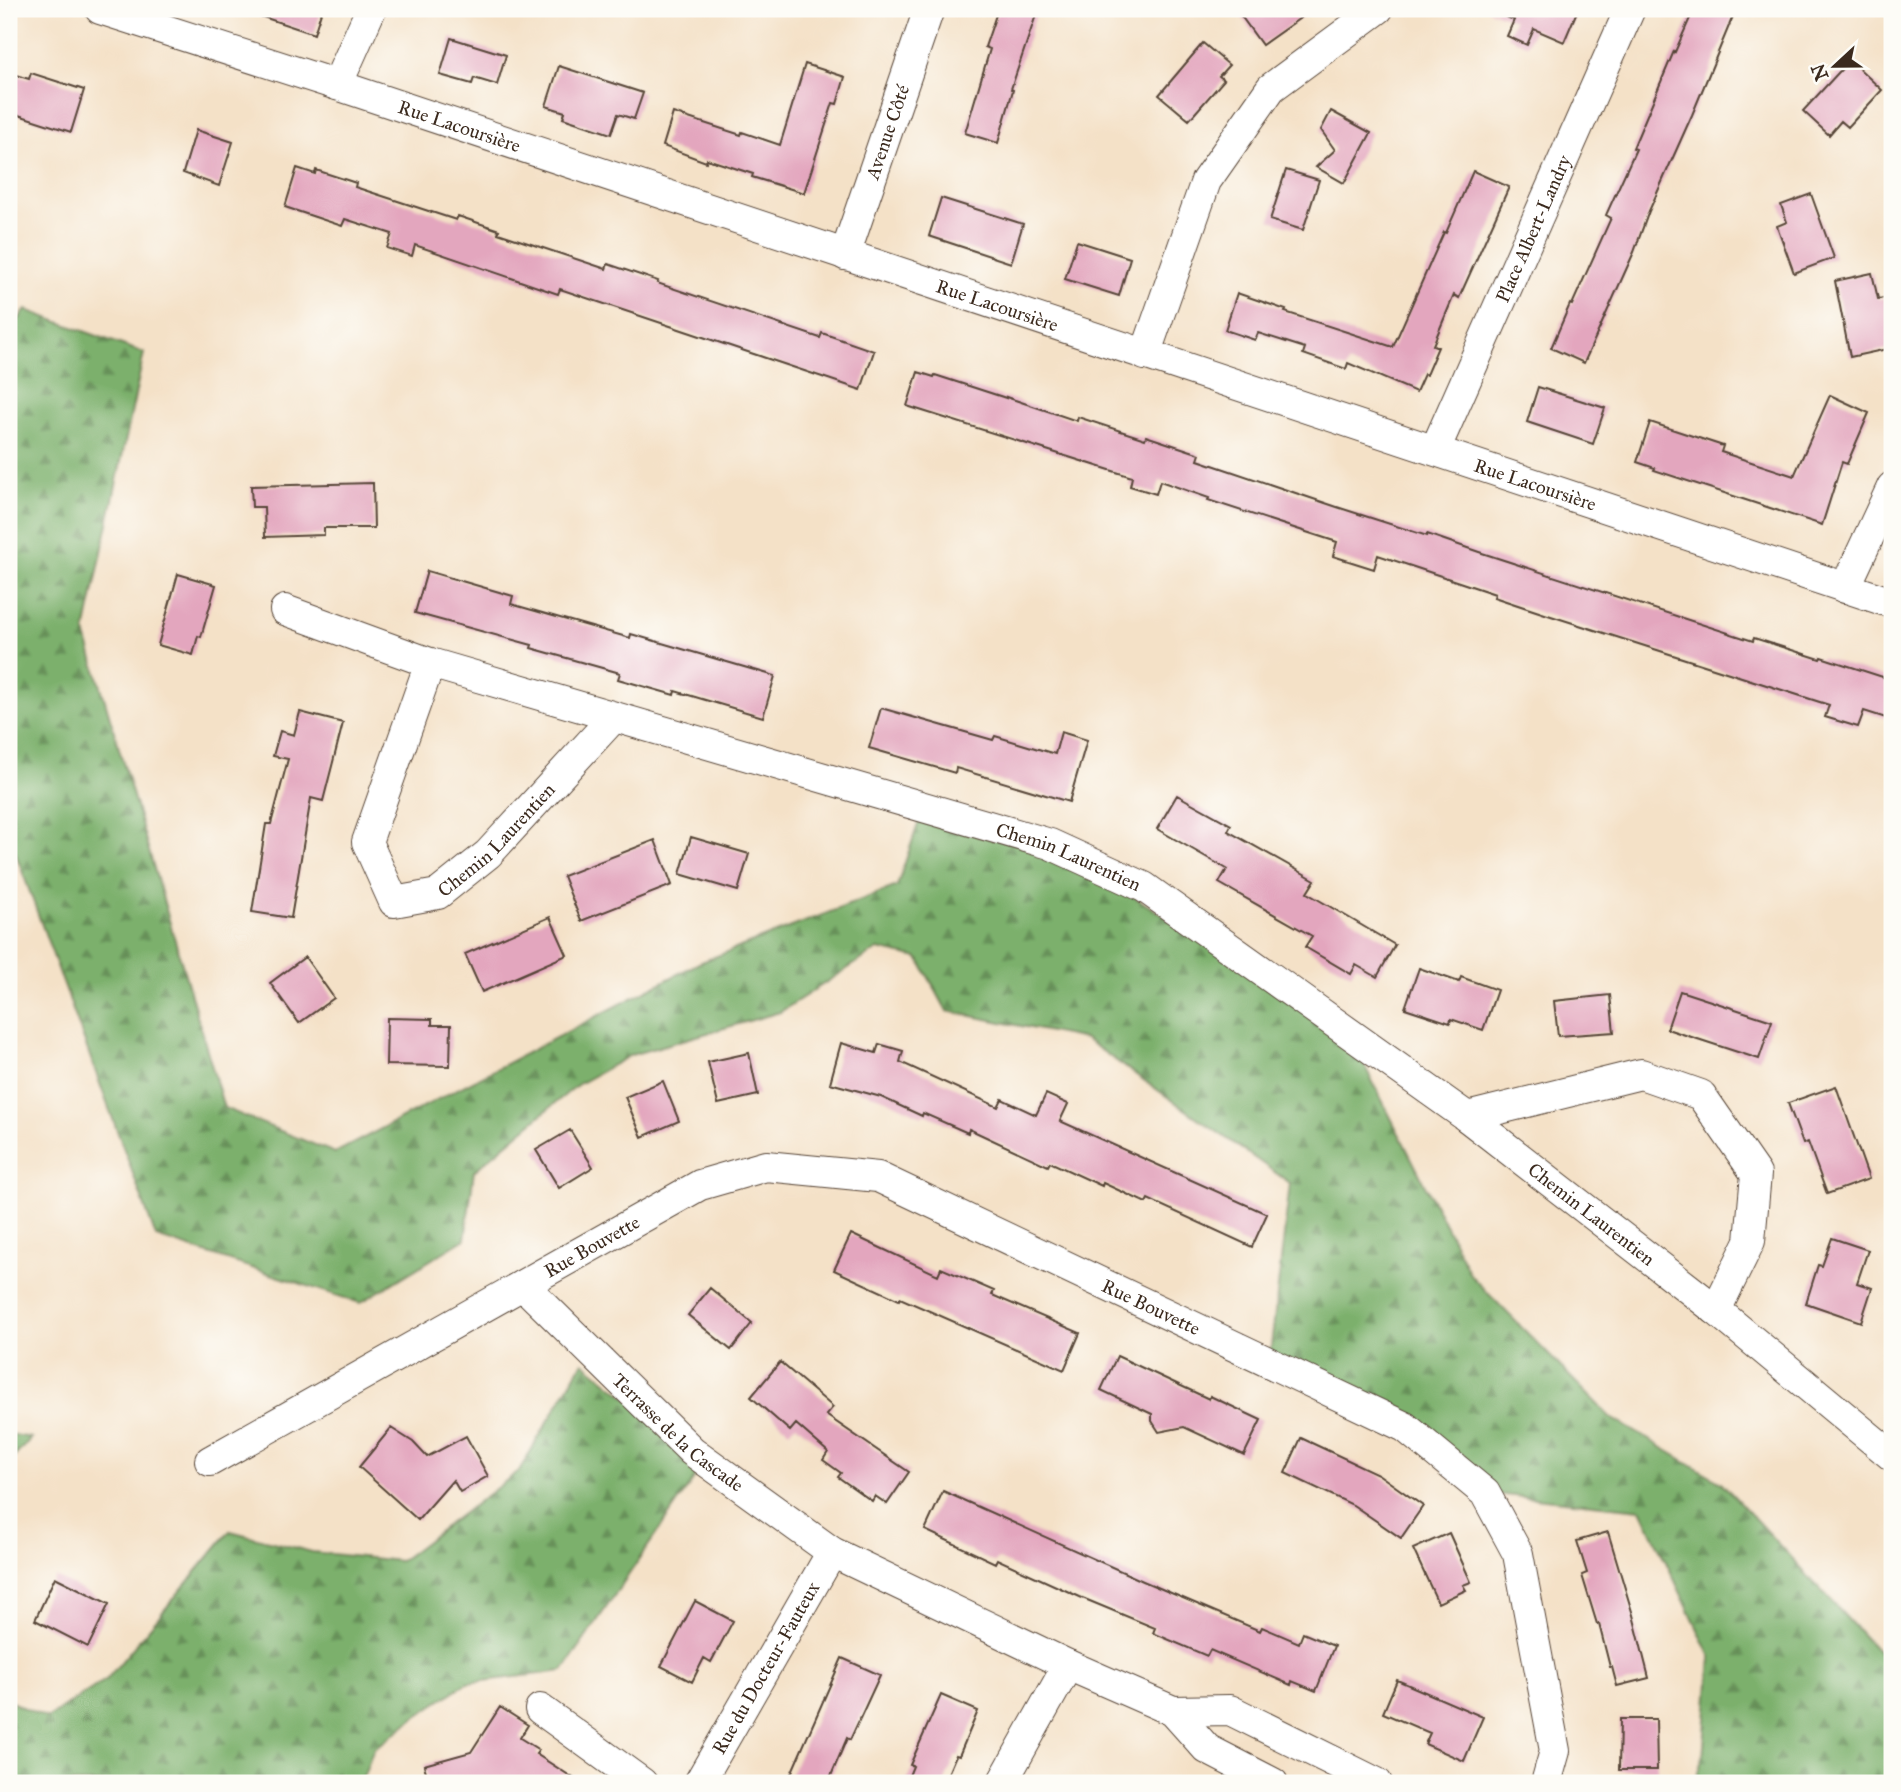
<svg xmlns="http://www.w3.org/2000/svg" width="1901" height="1792" viewBox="0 0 1901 1792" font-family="'IM FELL Great Primer',serif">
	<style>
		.forest { fill: url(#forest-firs); stroke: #5b6d45; stroke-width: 2 }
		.building { fill: #e3a6be }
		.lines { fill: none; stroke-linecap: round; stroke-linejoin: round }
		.minor-casing { stroke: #574537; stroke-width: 32 }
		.minor { stroke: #fff; stroke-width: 30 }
		.labels { text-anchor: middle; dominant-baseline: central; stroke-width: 5; stroke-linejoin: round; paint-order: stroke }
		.street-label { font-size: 19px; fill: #3b2a1e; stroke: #fdfcf7 }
	</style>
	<defs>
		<pattern id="forest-firs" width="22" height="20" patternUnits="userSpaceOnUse" patternTransform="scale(1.75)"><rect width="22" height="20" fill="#7bb06c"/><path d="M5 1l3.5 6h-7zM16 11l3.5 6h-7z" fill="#668f58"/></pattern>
	</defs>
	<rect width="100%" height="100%" fill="#fdfcf7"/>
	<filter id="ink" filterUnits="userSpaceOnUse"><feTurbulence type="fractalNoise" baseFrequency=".0143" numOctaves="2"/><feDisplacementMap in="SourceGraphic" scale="14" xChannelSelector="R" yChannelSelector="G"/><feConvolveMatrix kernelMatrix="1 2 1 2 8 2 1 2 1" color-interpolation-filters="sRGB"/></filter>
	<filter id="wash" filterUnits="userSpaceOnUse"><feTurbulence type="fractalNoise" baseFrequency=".00686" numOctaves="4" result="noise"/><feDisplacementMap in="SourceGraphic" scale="28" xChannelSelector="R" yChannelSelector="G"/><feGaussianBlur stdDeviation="1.57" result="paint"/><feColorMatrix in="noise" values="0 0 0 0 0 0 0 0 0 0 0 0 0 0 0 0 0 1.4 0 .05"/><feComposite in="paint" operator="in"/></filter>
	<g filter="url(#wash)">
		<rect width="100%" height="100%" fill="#f4e1c7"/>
		<path class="forest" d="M26,310L144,353L85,632L224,1108L335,1153L699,963L897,886L924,807L1050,844L1347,1031L1471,1276L1610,1417L1721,1482L1892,1667V1783H1694L1703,1757L1711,1657L1641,1509L1485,1493L1405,1427L1269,1364L1290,1183L1085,1039L947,1011L918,958L878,949L780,1012L631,1055L577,1085L474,1171L465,1239L360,1303L156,1237L9,835V331Z
			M583,1362L706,1461L563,1671L467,1683L417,1716L374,1749L361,1783H9V1701L47,1718L107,1679L230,1531L312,1552L400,1561L519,1471Z
			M9,1434L31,1438L9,1463Z"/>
		<g id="blocks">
			<path class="building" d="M251,9H322L314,34L251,13Z
				M998,9H1038L1011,89L1013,90L998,143L965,133L990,49L985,47Z
				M1236,9H1313L1262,45Z
				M1487,9H1578L1564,42L1534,29L1527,45L1507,36L1514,20Z
				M1694,9H1736L1692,115L1649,211L1634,252L1584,363L1551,348L1570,304L1572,305L1611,218L1606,215L1636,149L1633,148L1674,51L1675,52Z
				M451,38L506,55L497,85L474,78L472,84L440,75Z
				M1203,43L1229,65L1219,76L1224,80L1189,120L1159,95Z
				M1850,60L1882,90L1848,127L1841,121L1829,135L1803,111Z
				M805,64L845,77L837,104L833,103L804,193L752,177L753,174L707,159L706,162L663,146L673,113L741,135L742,132L780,145Z
				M559,66L643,93L634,119L618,114L611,134L563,118L565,112L546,106Z
				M9,73L29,79L31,73L84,90L71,132L9,112Z
				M1331,111L1371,133L1344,183L1316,167L1335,150L1321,130Z
				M196,130L233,142L219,186L183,173Z
				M297,168L315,174L316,170L356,183L355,187L456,220L458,216L499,230L498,233L606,269L608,264L658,281L657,283L820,338L822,333L874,351L861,390L560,289L558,294L415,245L412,256L387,248L392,234L345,219L342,226L285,207Z
				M1286,170L1319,180L1303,230L1270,220Z
				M1473,171L1509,187L1459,298L1454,295L1433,345L1438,347L1426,375L1424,374L1416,392L1348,363L1346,369L1303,354L1305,348L1258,333L1255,340L1225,330L1237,293L1286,310L1285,312L1393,347L1444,232L1446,233Z
				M1811,194L1834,258L1794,273L1777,226L1787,222L1781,205Z
				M941,198L1023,224L1011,263L929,236Z
				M1077,241L1130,258L1119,296L1065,279Z
				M1872,273L1878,299L1885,298L1892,335V348L1850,357L1835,281Z
				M918,372L934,377L935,375L1006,398V397L1077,421L1078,417L1145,439L1146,436L1200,454L1198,460L1337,507L1427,536V534L1479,552L1753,641L1754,638L1820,659L1821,657L1892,680V720L1864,711L1858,727L1825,717L1829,705L1551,616L1494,597L1495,594L1378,555L1374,569L1333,556L1337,542L1208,500L1209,498L1160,481L1156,494L1130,486L1132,477L907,406Z
				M1538,387L1605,408L1593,444L1527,422Z
				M1830,395L1869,413L1847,464L1842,462L1822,525L1654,470L1655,468L1637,462L1650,422L1723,446L1721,452L1794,476Z
				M373,483L374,528H324V535L265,537L264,507H252L251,486Z
				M427,571L513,596L511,604L630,638L631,634L775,676L763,717L675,691L674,695L618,679L620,673L531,648L532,645L415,613Z
				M178,574L216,585L201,637L198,636L193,655L158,645Z
				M881,708L993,740L995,736L1055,754L1061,732L1087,740L1069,802L956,768L955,773L869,748Z
				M300,712L343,723L323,801L311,798L291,918L252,912L266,824H271L288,759L273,756L280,731L294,735Z
				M1177,795L1231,825L1228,831L1315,880L1307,893L1395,945L1377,977L1356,965L1351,974L1305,947L1312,936L1219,883L1227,869L1157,829Z
				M691,837L749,854L738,891L680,874Z
				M655,840L672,885L581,921L563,876Z
				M550,917L567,955L482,992L465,954Z
				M305,957L334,998L299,1023L270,983Z
				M1419,968L1459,982L1461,977L1497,990L1483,1030L1451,1019L1450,1023L1405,1008Z
				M1680,991L1772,1021L1759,1059L1667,1029Z
				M1610,995L1614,1032L1558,1036L1554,1001Z
				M387,1018L432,1019V1025H451L450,1066L386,1065Z
				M841,1043L876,1053L879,1044L903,1051L900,1062L998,1107L1002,1099L1036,1115L1046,1094L1068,1104L1060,1121L1267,1214L1252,1247L1148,1199L1146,1203L1103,1183L1102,1186L1050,1162L1048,1166L969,1129L968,1133L923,1113L922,1116L881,1097L830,1083Z
				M749,1053L758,1095L718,1104L708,1062Z
				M663,1081L679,1121L642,1137L625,1097Z
				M1836,1086L1869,1179L1827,1194L1808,1142L1803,1144L1788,1103Z
				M570,1130L593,1167L559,1188L536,1150Z
				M851,1234L938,1275L941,1268L994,1291L992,1295L1080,1333L1064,1370L900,1298L899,1300L834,1270Z
				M1832,1238L1868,1250L1857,1283L1872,1288L1861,1322L1806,1303L1818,1265L1822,1266Z
				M710,1288L752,1323L731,1350L688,1315Z
				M1117,1356L1209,1399L1210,1396L1261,1420L1244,1455L1184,1427L1159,1432L1152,1421V1414L1101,1390Z
				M780,1362L833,1407L826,1415L909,1472L887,1504L875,1496L872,1501L838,1477L841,1473L823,1460L828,1452L796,1424L790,1431L751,1397Z
				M391,1428L413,1442L427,1457L466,1436L488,1476L460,1492L453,1480L418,1520L359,1467Z
				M1301,1438L1378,1474L1423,1506L1401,1538L1353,1505L1285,1473Z
				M943,1491L1143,1581L1260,1631L1262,1627L1299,1643L1303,1633L1334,1646L1316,1691L1292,1681L1291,1685L1210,1650L1207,1656L1153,1633L1155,1628L1080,1597L997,1559L995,1563L925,1530Z
				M1608,1532L1633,1615L1649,1678L1617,1686L1612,1667H1610L1599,1624H1597L1582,1575L1587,1573L1577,1541Z
				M1449,1533L1471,1582L1463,1585L1466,1590L1438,1603L1413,1549Z
				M55,1577L109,1604L88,1647L35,1620Z
				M695,1601L733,1621L711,1662L704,1658L692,1682L661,1666Z
				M842,1658L880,1675L850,1740L847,1738L828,1783H787Z
				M1397,1680L1483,1717L1464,1761L1425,1744L1430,1733L1383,1713Z
				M941,1695L978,1711L959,1756L956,1755L944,1783H906L913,1766L910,1765Z
				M500,1707L528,1725L520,1738L539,1750L536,1754L581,1783H429L424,1765L471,1752Z
				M1620,1719H1656L1657,1770H1619Z"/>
		</g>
	</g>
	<g filter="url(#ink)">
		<use href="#blocks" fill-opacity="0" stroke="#574537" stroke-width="2"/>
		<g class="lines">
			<g class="minor-casing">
				<g id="minor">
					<path id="s1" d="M100,9L337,85L1892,603"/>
					<path d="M337,85L371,9"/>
					<path id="s2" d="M845,255L929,9"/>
					<path d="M1145,355L1206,181L1271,88L1378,9"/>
					<path id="s3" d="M1435,450L1630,9"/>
					<path d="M1845,588L1892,487"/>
					<path id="s4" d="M285,610L430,663L1050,844L1144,887L1467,1117L1716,1310L1892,1456"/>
					<path id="s5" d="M430,663L367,842L394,902L438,894L488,854L614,717"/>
					<path d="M1467,1117L1641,1074L1701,1095L1756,1174L1750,1241L1716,1310"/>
					<path id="s6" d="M523,1285L692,1451L832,1552L1068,1665L1173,1711L1207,1749L1273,1783"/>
					<path id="s7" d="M210,1461L700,1185L766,1166L878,1177L1405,1427L1485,1493L1518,1554L1555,1751L1546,1783"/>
					<path d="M540,1709L642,1783"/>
					<path d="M1173,1711L1230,1710L1377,1783"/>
					<path id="s8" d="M699,1783L832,1552"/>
					<path d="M1002,1783L1068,1665"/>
				</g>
			</g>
			<use href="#minor" class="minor"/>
		</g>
	</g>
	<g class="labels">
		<g class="street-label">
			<text stroke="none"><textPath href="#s1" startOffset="378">Rue Lacoursière</textPath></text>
			<text stroke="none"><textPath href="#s2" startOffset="130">Avenue Côté</textPath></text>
			<text stroke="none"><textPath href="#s3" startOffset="242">Place Albert-Landry</textPath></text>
			<text stroke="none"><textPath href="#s1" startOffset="945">Rue Lacoursière</textPath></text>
			<text stroke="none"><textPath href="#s1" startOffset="1512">Rue Lacoursière</textPath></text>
			<text stroke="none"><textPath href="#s5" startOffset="380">Chemin Laurentien</textPath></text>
			<text stroke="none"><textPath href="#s4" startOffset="822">Chemin Laurentien</textPath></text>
			<text stroke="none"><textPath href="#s4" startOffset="1458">Chemin Laurentien</textPath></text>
			<text stroke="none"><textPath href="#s7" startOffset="438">Rue Bouvette</textPath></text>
			<text stroke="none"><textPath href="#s7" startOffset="1046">Rue Bouvette</textPath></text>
			<text stroke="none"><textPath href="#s6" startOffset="214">Terrasse de la Cascade</textPath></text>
			<text stroke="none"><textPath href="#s8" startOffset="133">Rue du Docteur-Fauteux</textPath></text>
		</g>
	</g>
	<rect width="1901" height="1792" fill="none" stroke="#fdfcf7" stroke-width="35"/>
	<g transform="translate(1835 66) rotate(248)" stroke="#fdfcf7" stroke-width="5" paint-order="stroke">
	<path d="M0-5L12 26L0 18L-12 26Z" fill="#3b2a1e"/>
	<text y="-10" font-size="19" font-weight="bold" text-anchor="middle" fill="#3b2a1e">N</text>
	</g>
</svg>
